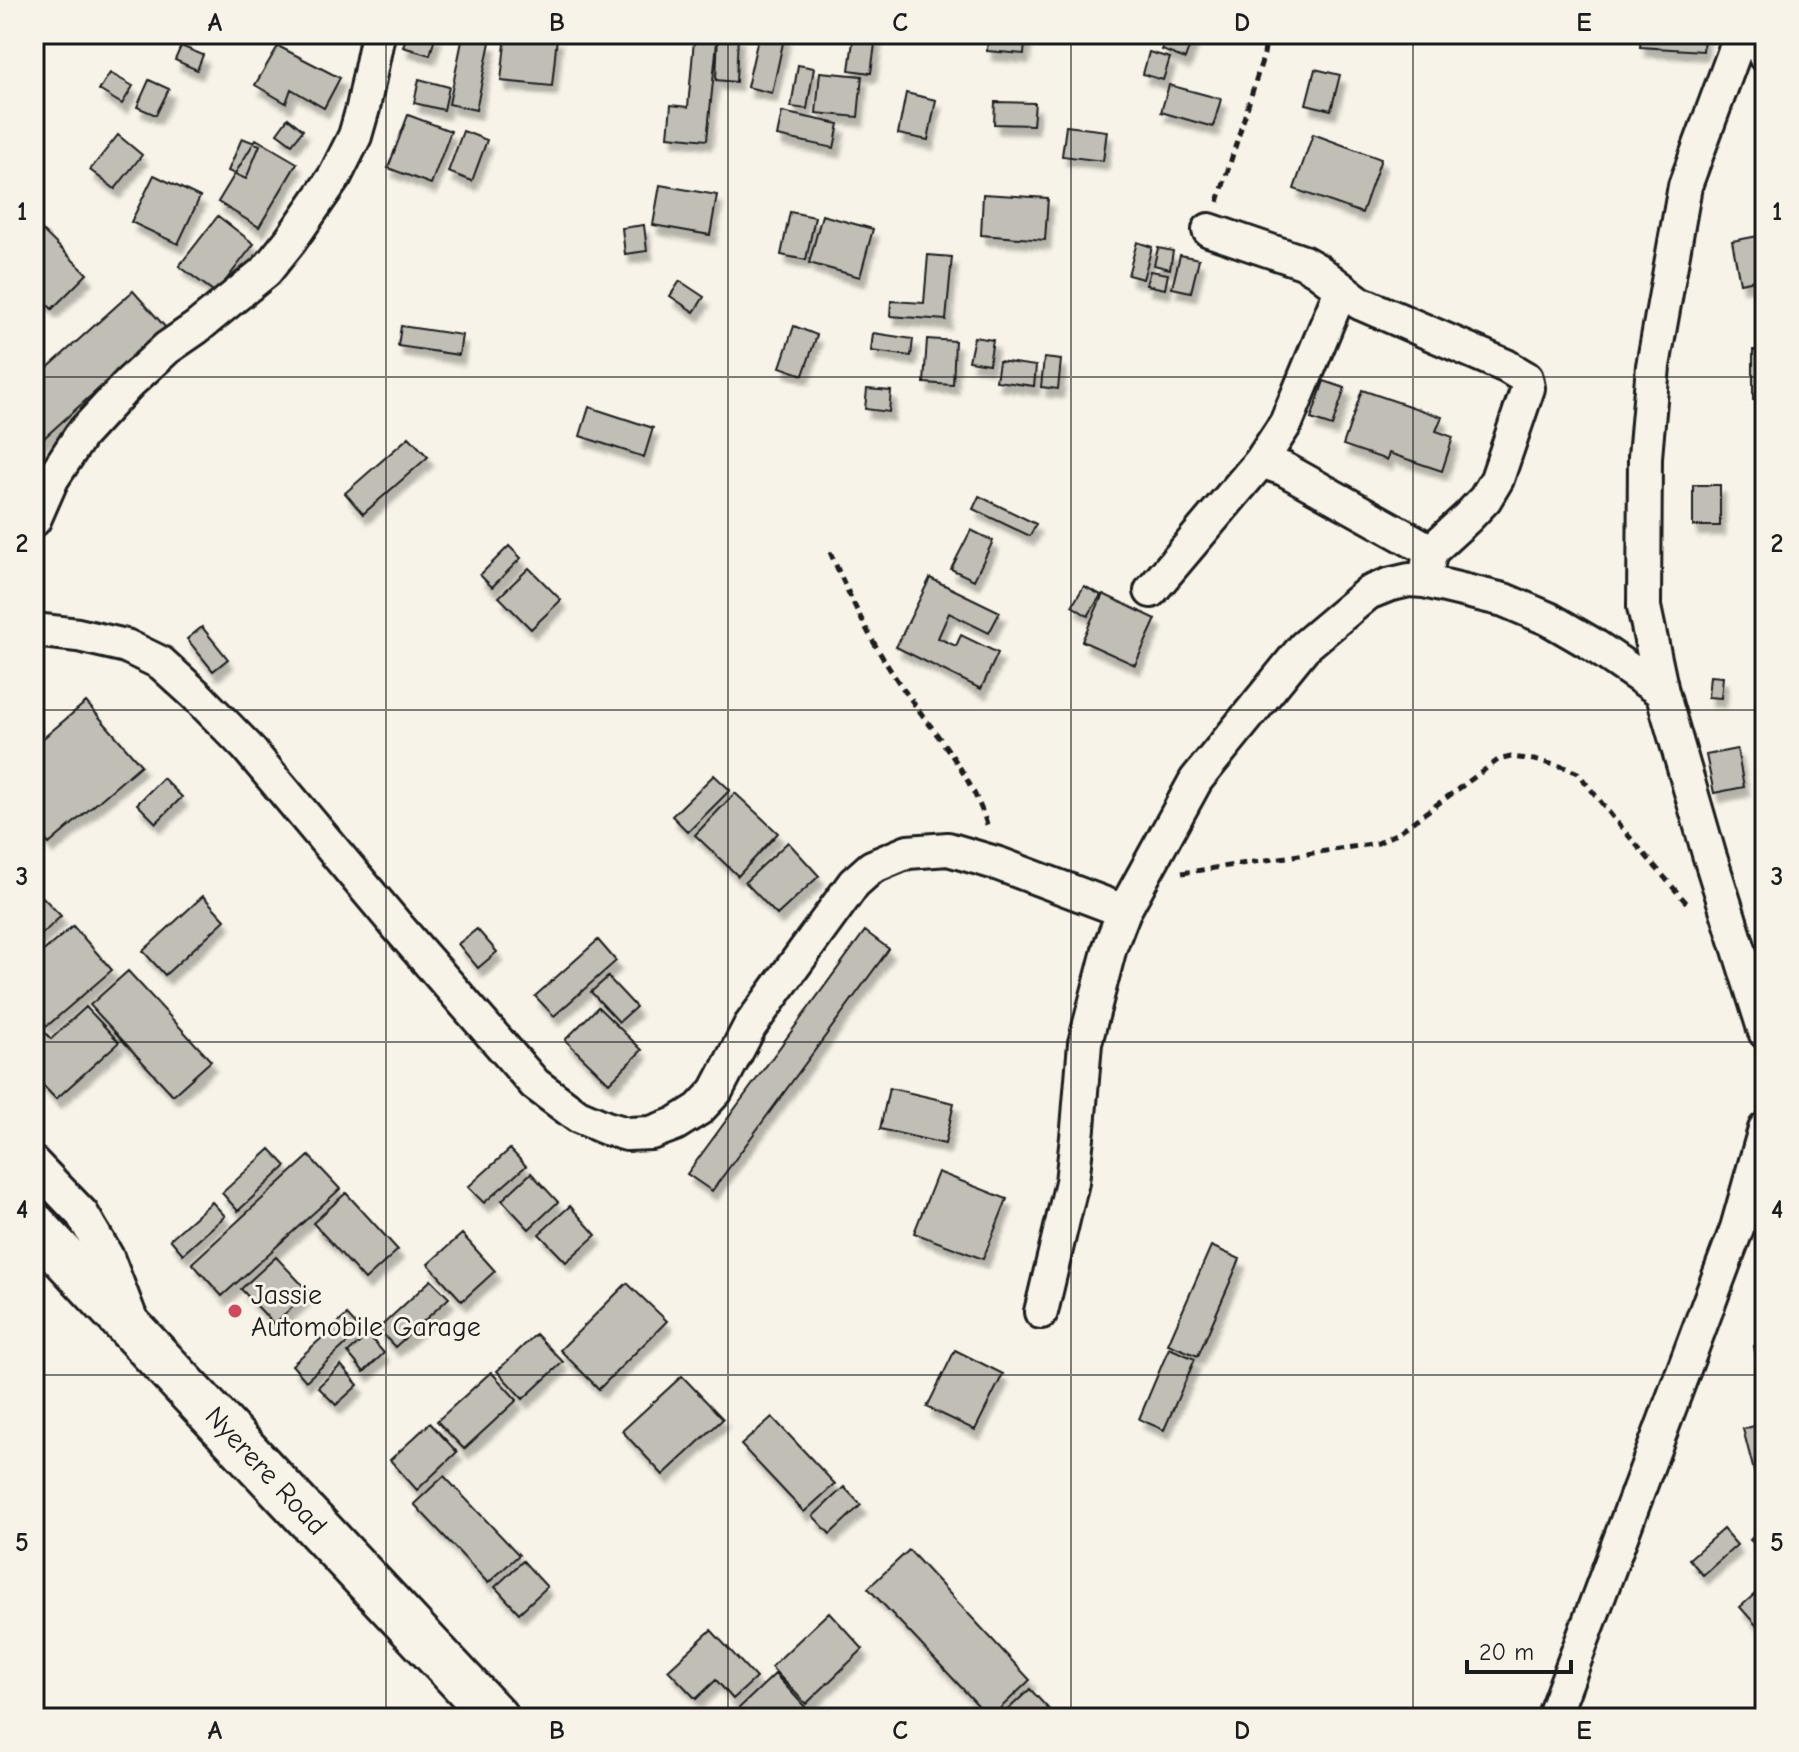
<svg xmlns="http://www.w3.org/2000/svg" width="1799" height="1752" viewBox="0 0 1799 1752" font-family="'Comic Neue',sans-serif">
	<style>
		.building { fill: #c0beb5; stroke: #1c1c1c; stroke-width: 2; filter: url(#shadow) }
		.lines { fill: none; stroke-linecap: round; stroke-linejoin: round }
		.street-casing { stroke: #1c1c1c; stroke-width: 38 }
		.primary-casing { stroke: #1c1c1c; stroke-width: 50 }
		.path { stroke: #1c1c1c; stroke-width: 5; stroke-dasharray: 8 6; stroke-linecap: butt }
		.street { stroke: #f7f3e8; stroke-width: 32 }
		.primary { stroke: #f7f3e8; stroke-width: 44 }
		.grid { fill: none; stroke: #1c1c1c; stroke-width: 2; stroke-opacity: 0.55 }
		.poi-dot { fill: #d1495b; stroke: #f7f3e8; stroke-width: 3 }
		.labels { text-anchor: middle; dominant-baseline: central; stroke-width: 6; stroke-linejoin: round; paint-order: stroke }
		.poi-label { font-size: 28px; fill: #1c1c1c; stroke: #f7f3e8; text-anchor: start }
		.street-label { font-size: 28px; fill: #1c1c1c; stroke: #f7f3e8 }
		.neatline { fill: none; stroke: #1c1c1c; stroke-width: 3 }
		.grid-label { font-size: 26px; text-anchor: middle; font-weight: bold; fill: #1c1c1c }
	</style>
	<defs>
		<filter id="shadow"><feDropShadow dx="5" dy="9" stdDeviation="2" flood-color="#0004"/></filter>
	</defs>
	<rect width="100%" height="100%" fill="#f7f3e8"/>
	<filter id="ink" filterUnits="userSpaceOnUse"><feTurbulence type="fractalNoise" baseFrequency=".0125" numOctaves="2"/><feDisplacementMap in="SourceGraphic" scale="16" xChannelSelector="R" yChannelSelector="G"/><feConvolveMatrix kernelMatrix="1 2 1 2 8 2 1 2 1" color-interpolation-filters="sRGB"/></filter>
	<g filter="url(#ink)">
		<path class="building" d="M407,34H436L430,55L403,47Z
			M506,34H534L557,37L552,86L501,81Z
			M718,34H738L736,82L716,80Z
			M759,34H785L772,93L747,87Z
			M854,34L876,37L871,73L849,70Z
			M988,34H1026L1024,54L987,51Z
			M1168,34H1194L1185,59L1162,50Z
			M1641,34H1704L1703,51L1640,47Z
			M463,36L490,42L476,110L449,104Z
			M694,40L717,42L707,140L668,136L671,105L688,107Z
			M181,46L203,55L197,70L175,60Z
			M278,46L340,78L324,108L291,89L286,103L255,85Z
			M1149,52L1170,58L1163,80L1143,74Z
			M798,65L814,68L807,109L791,107Z
			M1315,69L1340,75L1331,110L1306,104Z
			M820,72L862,76L858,117L816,113Z
			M110,73L133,86L122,104L99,90Z
			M419,79L449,87L444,110L414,103Z
			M149,80L169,89L156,115L137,107Z
			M1169,85L1221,99L1213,127L1161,112Z
			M906,93L936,100L928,140L898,134Z
			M995,102L1035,103L1033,125L994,124Z
			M782,112L839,124L834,148L777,136Z
			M408,115L451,131L431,184L388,168Z
			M288,118L303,130L292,144L277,133Z
			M1066,126L1107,131L1103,161L1062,156Z
			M463,131L487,140L472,181L448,172Z
			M1313,134L1381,159L1362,213L1294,189Z
			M118,135L142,155L115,189L90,170Z
			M242,138L260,145L246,179L228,171Z
			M256,139L297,163L259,227L218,202Z
			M154,175L200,197L178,244L131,222Z
			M660,185L717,195L710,235L653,225Z
			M983,194L1048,198L1045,240L981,235Z
			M790,212L815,217L806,260L781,255Z
			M822,215L873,229L860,277L809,263Z
			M218,216L254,244L216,293L179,266Z
			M37,225L87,274L52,309L34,292V229Z
			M644,225L647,251L625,254L622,228Z
			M1763,235L1765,278L1740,283L1732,241Z
			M1137,242L1152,247L1143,279L1128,275Z
			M1158,248L1173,251L1170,269L1154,265Z
			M928,255L952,257L946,320L890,316L891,301L924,303Z
			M1180,255L1199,259L1191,292L1172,288Z
			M1150,271L1168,274L1165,289L1146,285Z
			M680,281L704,297L694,312L670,296Z
			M133,291L166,328L34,447V380Z
			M401,326L462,335L459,355L398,346Z
			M794,326L817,335L803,375L780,367Z
			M873,333L913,339L911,356L871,351Z
			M974,337L993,340L989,364L969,361Z
			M927,339L955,341L953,385L924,383Z
			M1753,350H1765V400H1753Z
			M1044,358L1061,360L1058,389L1041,387Z
			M999,361L1036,366L1034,386L996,381Z
			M1324,381L1345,388L1332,426L1311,419Z
			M867,389L891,391L889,412L865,409Z
			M1362,390L1442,417L1436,431L1453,437L1442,471L1389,453L1387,460L1343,445Z
			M589,407L653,428L644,457L580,436Z
			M409,437L428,457L363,514L345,493Z
			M1693,485H1720V526H1693Z
			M979,496L1036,524L1030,536L973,509Z
			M971,530L993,541L974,580L951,569Z
			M509,546L521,558L492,587L480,575Z
			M529,568L561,600L531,629L499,597Z
			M930,578L1000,612L989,633L949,613L938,638L956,646L961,635L998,653L981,689L896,647Z
			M1084,586L1101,595L1088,616L1072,606Z
			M1103,594L1156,619L1135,665L1082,641Z
			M202,627L228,659L213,671L187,639Z
			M1710,676L1723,677L1721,698L1708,697Z
			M86,702L141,765L49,844L34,827V746Z
			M1737,749L1744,787L1714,793L1706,755Z
			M714,775L730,790L688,832L672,816Z
			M163,778L182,797L156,823L137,804Z
			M735,793L778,833L738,876L695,835Z
			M788,842L819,876L777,915L745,882Z
			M34,888L61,916L34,942Z
			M203,896L225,920L165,975L143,951Z
			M73,926L112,970L47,1026L34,1011V959Z
			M477,929L497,952L478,968L458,944Z
			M865,931L889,949L712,1191L687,1174Z
			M598,940L616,961L554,1016L535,996Z
			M128,971L211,1061L173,1095L90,1005Z
			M608,977L636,1007L619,1022L591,992Z
			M86,1007L119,1042L56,1099L34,1076V1020L51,1039Z
			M598,1007L642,1050L609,1083L565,1040Z
			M889,1088L954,1103L945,1144L880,1129Z
			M270,1149L286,1166L238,1211L222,1193Z
			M510,1149L526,1166L484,1203L468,1187Z
			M309,1156L340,1189L222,1296L192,1263Z
			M938,1172L1007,1199L983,1259L914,1233Z
			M531,1173L558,1202L529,1229L502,1200Z
			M346,1193L398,1250L365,1280L313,1223Z
			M212,1202L225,1216L183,1254L170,1239Z
			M570,1206L596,1235L566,1262L539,1234Z
			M462,1234L495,1271L462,1301L428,1264Z
			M1211,1246L1240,1259L1198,1356L1168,1344Z
			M276,1257L309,1292L274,1324L241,1289Z
			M431,1280L449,1298L395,1347L378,1329Z
			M627,1283L667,1321L599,1389L560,1350Z
			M347,1315L361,1330L306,1381L292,1365Z
			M536,1334L563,1362L523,1399L497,1371Z
			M368,1335L384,1353L364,1372L348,1353Z
			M1765,1344V1375L1760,1376L1754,1346Z
			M1169,1348L1195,1359L1164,1430L1139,1419Z
			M955,1350L1003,1374L975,1430L927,1407Z
			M341,1365L358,1385L336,1405L318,1387Z
			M491,1372L517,1400L464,1449L437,1421Z
			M682,1376L723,1419L663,1475L622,1431Z
			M772,1417L835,1484L804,1512L741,1445Z
			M430,1423L457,1452L417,1490L390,1460Z
			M1765,1423V1473L1755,1475L1743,1429Z
			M444,1476L519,1555L488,1583L414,1504Z
			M844,1487L861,1505L830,1534L813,1516Z
			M1763,1526L1765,1528V1553L1750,1540Z
			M1723,1529L1737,1545L1703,1575L1689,1559Z
			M909,1550L1030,1680L990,1718L868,1588Z
			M523,1561L547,1587L519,1613L495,1587Z
			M1765,1585V1619L1757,1626L1740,1607Z
			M829,1612L863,1649L806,1704L771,1667Z
			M711,1630L756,1678L733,1699L716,1680L696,1699L668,1670Z
			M775,1674L815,1718H745L737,1710Z
			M1030,1689L1056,1717L999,1718Z"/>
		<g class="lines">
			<g class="street-casing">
				<path id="street" d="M1741,34L1685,186L1653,366L1645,457L1644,607L1662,692L1709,854L1765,1032
					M1758,34L1765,56
					M1209,230L1303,262L1317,270L1360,303L1506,366L1526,378L1528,388L1497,479L1485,499L1467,518L1431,551L1424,581
					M1261,461L1284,469L1431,551
					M34,520L52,479L81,435L129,383L167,348L196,328L266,271L290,241L335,176L355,136L363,108L378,34
					M1151,591L1261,461L1286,423L1341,290
					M34,630L78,635L126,646L161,663L196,695L247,747L398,927L535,1084L578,1116L606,1128L627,1134L651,1133L675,1124L699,1109L716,1091L750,1026L854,883L872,867L908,852L948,849L999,864L1124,911
					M34,1164L82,1214L107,1257L132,1322
					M1041,1312L1072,1182L1078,1128L1085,1043L1110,947L1124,911L1196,780L1304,647L1368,593L1388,585L1409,580L1424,581L1504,600L1549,619L1592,644L1662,692
					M1553,1718L1737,1228L1765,1129"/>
			</g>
			<g class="primary-casing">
				<path id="primary" d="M34,1225L496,1718"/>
			</g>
			<path class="path" d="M1218,202L1264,54L1267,34
				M830,552C847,590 864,628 886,663C919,717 968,763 987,825
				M1182,873L1378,843L1399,832L1498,760L1511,757L1534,760L1564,767L1578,773L1615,820L1690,907"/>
			<use href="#street" class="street"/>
			<use href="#primary" class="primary"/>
		</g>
	</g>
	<path class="grid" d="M386,34V1718M728,34V1718M1071,34V1718M1413,34V1718M34,377H1765M34,710H1765M34,1042H1765M34,1375H1765"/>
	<circle class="poi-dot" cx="235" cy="1311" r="8"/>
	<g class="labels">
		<g class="poi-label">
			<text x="251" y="1295">Jassie<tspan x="251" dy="32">Automobile Garage</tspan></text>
		</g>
		<g class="street-label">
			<text transform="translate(266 1471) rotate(47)">Nyerere Road</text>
		</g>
	</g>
	<rect width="1799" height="1752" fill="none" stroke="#f7f3e8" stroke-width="88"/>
	<path d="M1467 1660v12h104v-12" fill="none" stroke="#1c1c1c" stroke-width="4"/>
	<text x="1479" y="1660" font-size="24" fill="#1c1c1c" stroke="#f7f3e8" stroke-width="6" paint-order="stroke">20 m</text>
	<rect x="44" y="44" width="1711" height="1664" class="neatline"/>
	<g class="grid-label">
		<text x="215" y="31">A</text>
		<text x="557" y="31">B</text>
		<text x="900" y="31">C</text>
		<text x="1242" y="31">D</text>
		<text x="1584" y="31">E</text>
		<text x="22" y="220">1</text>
		<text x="1777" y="220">1</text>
		<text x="22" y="552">2</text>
		<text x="1777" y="552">2</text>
		<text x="22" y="885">3</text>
		<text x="1777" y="885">3</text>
		<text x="22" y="1218">4</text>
		<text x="1777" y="1218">4</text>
		<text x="22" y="1551">5</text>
		<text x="1777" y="1551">5</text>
		<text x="215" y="1739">A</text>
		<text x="557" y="1739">B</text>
		<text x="900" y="1739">C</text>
		<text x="1242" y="1739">D</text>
		<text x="1584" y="1739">E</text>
	</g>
</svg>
